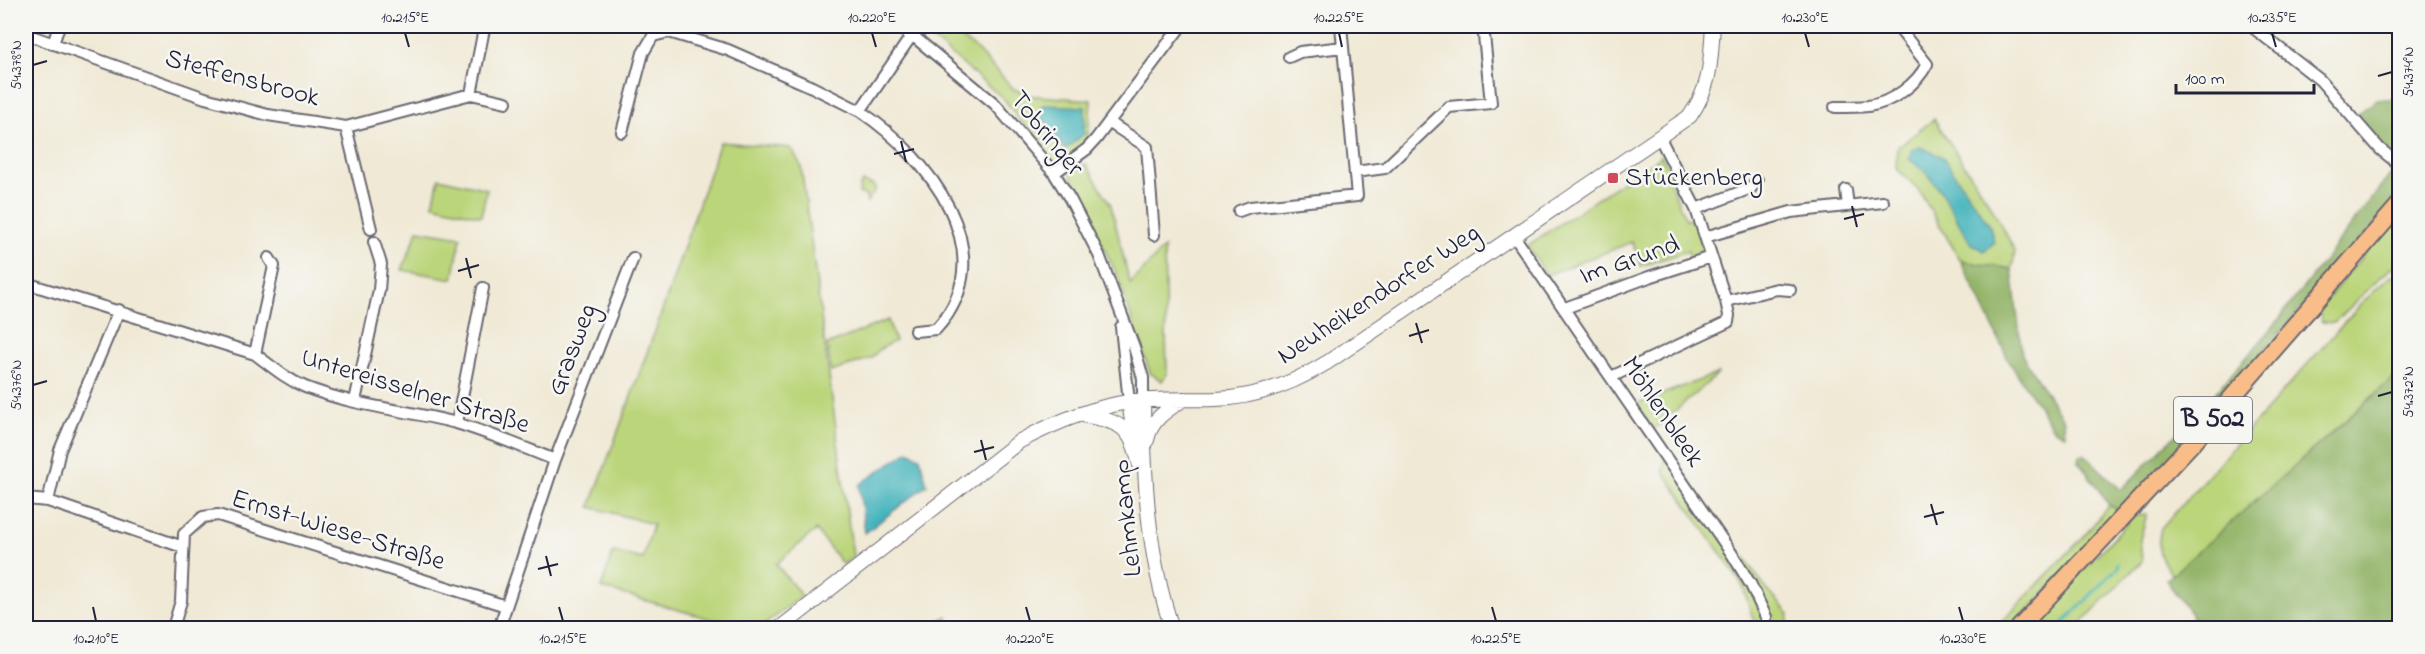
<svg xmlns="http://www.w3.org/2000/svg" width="2425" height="654" viewBox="0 0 2425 654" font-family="'Indie Flower',sans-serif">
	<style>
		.green { fill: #bbd57a; stroke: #6e7c5a; stroke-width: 1.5 }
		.forest { fill: #94b66a; stroke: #5b6c52; stroke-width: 1.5 }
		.water { fill: #43b3bb; stroke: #326a7b; stroke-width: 1.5 }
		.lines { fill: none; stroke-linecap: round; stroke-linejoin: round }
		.stream { stroke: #43b3bb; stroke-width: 3 }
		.minor-casing { stroke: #6a6871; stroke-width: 14 }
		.tertiary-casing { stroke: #6a6871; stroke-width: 16 }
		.trunk-casing { stroke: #6a6871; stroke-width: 20 }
		.minor { stroke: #fff; stroke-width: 10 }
		.tertiary { stroke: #fff; stroke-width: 14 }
		.trunk { stroke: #f8bd89; stroke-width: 16 }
		.ticks { fill: none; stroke: #22223b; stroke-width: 2 }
		.poi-dot { fill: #d1495b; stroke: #f6f6f2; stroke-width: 2 }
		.labels { text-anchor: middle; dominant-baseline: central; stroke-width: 5; stroke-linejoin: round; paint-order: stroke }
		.shield { fill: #f6f6f2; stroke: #626272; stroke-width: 1.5 }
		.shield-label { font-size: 26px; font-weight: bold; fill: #22223b }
		.street-label { font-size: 27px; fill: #22223b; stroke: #f6f6f2 }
		.poi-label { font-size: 27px; fill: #22223b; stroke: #f6f6f2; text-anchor: start }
		.neatline { fill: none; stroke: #22223b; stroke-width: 2 }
		.ticks-label { font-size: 15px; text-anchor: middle; fill: #22223b }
	</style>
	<rect width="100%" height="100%" fill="#f6f6f2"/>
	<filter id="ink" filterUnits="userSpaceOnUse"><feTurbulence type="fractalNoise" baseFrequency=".0167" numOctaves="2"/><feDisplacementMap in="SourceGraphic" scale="12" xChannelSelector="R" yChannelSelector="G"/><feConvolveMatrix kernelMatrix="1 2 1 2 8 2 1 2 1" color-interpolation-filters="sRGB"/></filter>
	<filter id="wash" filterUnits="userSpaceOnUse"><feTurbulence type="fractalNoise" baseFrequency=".008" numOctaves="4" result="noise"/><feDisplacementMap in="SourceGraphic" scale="24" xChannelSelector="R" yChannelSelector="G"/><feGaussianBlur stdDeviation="1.35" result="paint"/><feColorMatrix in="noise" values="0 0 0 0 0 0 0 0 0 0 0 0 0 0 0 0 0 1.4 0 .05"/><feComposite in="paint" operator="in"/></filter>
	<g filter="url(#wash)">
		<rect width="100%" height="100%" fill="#f0e9d5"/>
		<path class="green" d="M924,26H940L974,47L1015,90L1023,91L1024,95L1091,100L1087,149L1057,170L1004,99L921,30Z
			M1934,119L1991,206L2015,251L2012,269L1961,261L1918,189L1896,168L1897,148Z
			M720,142L791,148L801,166L853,556L843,565L816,530L776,564L802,596L760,628H742L601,588L613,552L643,559L653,524L590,507L658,323Z
			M1661,156L1675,176L1669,180L1686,220L1694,218L1703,249L1700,257L1691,260L1688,251L1641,266L1632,242L1547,275L1527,246Z
			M1086,164L1111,205L1130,284L1164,248L1167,374L1162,381L1150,373L1117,275L1072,182L1071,173Z
			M439,178L487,189L481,216L433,205Z
			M863,182L873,185L876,189L867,202L865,195L859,193L860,185Z
			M2399,212V262L2381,277L2334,323L2322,322L2319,309Z
			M418,230L461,237L453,279L402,270Z
			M2399,271V373L2172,575C2159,557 2156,550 2161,528L2362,303L2387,279Z
			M888,320L895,341L880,349L871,358L831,372L827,345Z
			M1719,373L1653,430L1636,404Z
			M1666,456L1676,461L1764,586L1789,614L1787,628H1756L1742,584L1663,471Z
			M2109,505L2122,512L2011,628H1996L2085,535Z
			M2147,514L2140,539L2142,561L2076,628H2028L2134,516Z
			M947,616L949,628H925Z"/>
		<path class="forest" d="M2399,98L2400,165L2353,117L2377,100Z
			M2399,166V197L2122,512L2109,505L2079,461L2080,455L2084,454L2121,490L2203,407L2273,327L2394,170Z
			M1961,261L2012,269L2022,355L2064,421L2065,435L2054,430L2010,363Z
			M2399,373V628H2198L2191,614L2166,580Z"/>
		<path class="water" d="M1043,105L1085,107L1084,134L1065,150L1039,112Z
			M1920,147L1943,157L1990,226L1994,243L1984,251L1971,244L1941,192L1927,173L1909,159L1911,150Z
			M908,451L920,457L927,485L865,533L859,485Z"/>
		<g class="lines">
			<path class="stream" d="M2059,628L2117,568L2118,563"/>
		</g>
	</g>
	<g filter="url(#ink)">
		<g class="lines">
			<g class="minor-casing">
				<path id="minor" d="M895,26L912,35L995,104L1054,173L1070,199L1099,255L1134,347L1143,378V400
					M2251,26L2320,80L2380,149L2400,165
					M26,34L205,98L268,115L346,127L471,94L506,102
					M912,35L860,111C927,156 1006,253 936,329L915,331
					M53,44L59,26
					M1289,57L1300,52L1343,47
					M471,94L484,29L481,26
					M1835,107C1846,107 1857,107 1868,106C1892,103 1917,84 1927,64L1897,26
					M1110,123L1147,147L1154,235
					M346,127L371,229
					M622,132L643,53L653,36L669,32L728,50L812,87L860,111
					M1355,172L1385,168L1449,107L1491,103L1483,26
					M1054,173L1087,149L1096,139L1181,26
					M1846,190L1848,206
					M1696,209L1751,188L1757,180
					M1239,211L1250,207L1357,196L1341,26
					M1514,236L1732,554L1751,585L1766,617
					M1705,237L1791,212L1883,202
					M26,283L255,354C271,366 286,379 305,387C353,406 407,410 456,423C490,433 522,447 555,460
					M1726,301L1777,289L1790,290
					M1565,308L1649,277L1711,257
					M1121,327L1129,402
					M255,354L274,266L269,258
					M1611,377L1728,322L1729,315L1726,301L1696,209L1660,138
					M355,401L379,290L381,264L374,242
					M457,423L483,288
					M26,499L48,501L183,547
					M48,501L60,450L119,310
					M173,628L181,601L184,534L203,517L218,515L506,606
					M499,628L555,460L633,258"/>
			</g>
			<g class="tertiary-casing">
				<path id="tertiary" d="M1143,400C1144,477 1147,555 1172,628
					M1129,402L1135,441
					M1083,415C1118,421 1132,426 1139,463
					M1147,440C1151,419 1167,410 1184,399
					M780,628L1020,441C1054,423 1089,408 1128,402C1157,398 1186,400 1216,399C1257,398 1294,383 1328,362L1690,116C1712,84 1710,63 1713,26"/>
			</g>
			<g class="trunk-casing">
				<path id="trunk" d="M2019,628L2194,441L2400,204"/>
			</g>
			<use href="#minor" class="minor"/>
			<use href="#tertiary" class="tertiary"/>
			<use href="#trunk" class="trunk"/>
		</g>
	</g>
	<path class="ticks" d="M405,33L409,47M872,33L876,47M1339,33L1342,47M1805,33L1809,47M2272,33L2276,47M33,65L47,61M2378,76L2392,72M901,141L906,162M894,154L914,149M1852,206L1857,227M1844,219L1864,214M466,258L471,278M458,271L479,265M1416,323L1422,343M1409,336L1429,330M33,385L47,381M2378,396L2392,392M981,440L986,460M974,452L994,447M1931,504L1937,525M1924,517L1944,512M546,556L551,576M538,569L558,564M93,607L96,621M559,607L563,621M1026,607L1030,621M1492,607L1496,621M1959,607L1963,621"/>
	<rect class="poi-dot" x="1607" y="172" width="12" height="12" rx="3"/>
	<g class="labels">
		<rect class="shield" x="2174" y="397" width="78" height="46" rx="4.5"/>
		<g class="shield-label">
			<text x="2213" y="420">B 502</text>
		</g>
		<g class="street-label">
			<text transform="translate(242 79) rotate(15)">Steffensbrook</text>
			<text transform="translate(1046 134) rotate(51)">Tobringer</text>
			<text transform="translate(1630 261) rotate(-19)">Im Grund</text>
			<text transform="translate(1379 295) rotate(-33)">Neuheikendorfer Weg</text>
			<text transform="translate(573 350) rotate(-69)">Grasweg</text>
			<text transform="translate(415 392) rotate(17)">Untereisselner Straße</text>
			<text transform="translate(1662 412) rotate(56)">Möhlenbleek</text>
			<text transform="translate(1128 518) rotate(-96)">Lehmkamp</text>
			<text transform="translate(338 531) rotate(17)">Ernst-Wiese-Straße</text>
		</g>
		<g class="poi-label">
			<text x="1625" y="178">Stückenberg</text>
		</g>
	</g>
	<rect width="2425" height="654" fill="none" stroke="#f6f6f2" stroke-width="66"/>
	<path d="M2176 84v9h138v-9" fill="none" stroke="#22223b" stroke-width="3"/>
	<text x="2185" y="84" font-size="18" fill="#22223b" stroke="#f6f6f2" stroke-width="4.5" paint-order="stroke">100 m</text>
	<rect x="33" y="33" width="2359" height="588" class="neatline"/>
	<g class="ticks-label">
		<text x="405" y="22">10.215°E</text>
		<text x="872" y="22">10.220°E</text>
		<text x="1339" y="22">10.225°E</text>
		<text x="1805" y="22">10.230°E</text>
		<text x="2272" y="22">10.235°E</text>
		<text transform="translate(16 65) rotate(-90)" y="5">54.378°N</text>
		<text transform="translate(2408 72) rotate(-90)" y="5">54.374°N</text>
		<text transform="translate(16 385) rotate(-90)" y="5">54.376°N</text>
		<text transform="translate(2408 392) rotate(-90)" y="5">54.372°N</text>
		<text x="96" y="643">10.210°E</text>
		<text x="563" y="643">10.215°E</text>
		<text x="1030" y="643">10.220°E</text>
		<text x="1496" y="643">10.225°E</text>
		<text x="1963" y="643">10.230°E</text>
	</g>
</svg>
